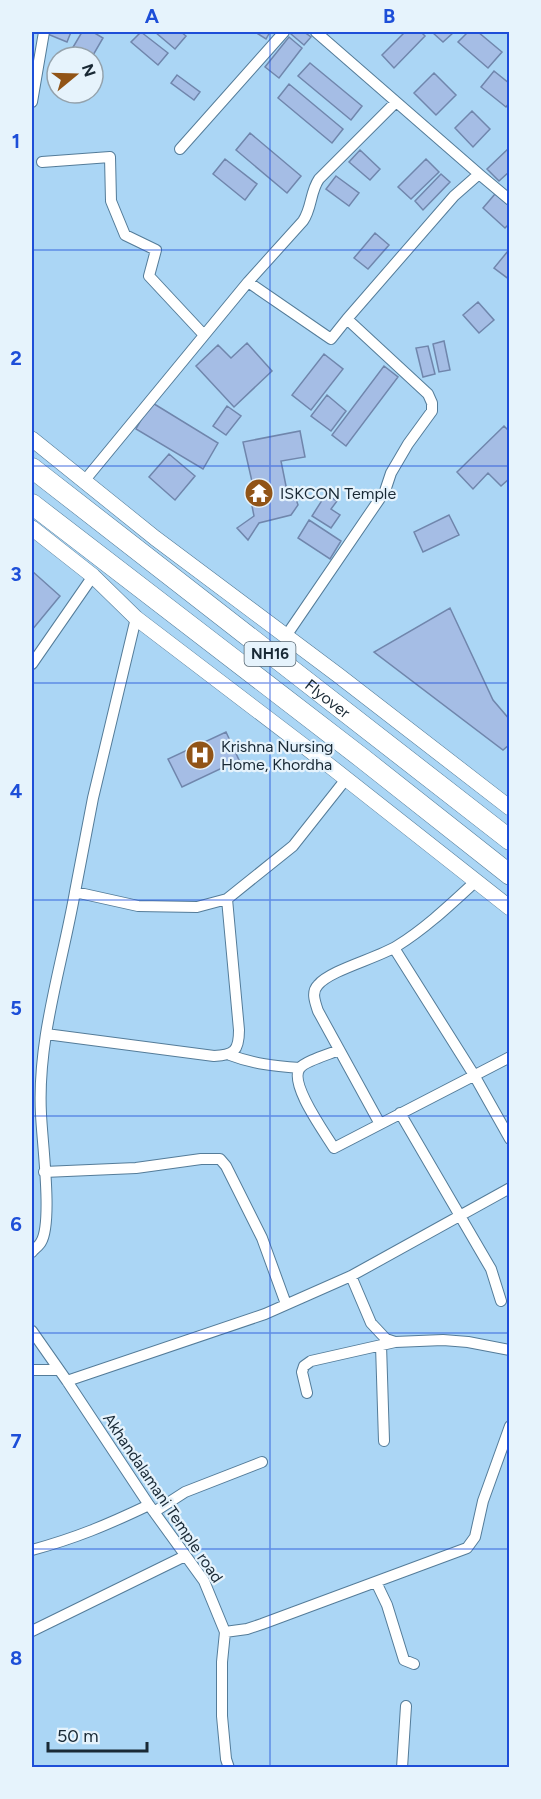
<svg xmlns="http://www.w3.org/2000/svg" width="541" height="1799" viewBox="0 0 541 1799" font-family="Figtree,sans-serif">
	<style>
		.building { fill: #a5bde5; stroke: #7086ac; stroke-width: 1.5 }
		.lines { fill: none; stroke-linecap: round; stroke-linejoin: round }
		.street-casing { stroke: #547c99; stroke-width: 12 }
		.secondary-casing { stroke: #547c99; stroke-width: 16 }
		.highway-casing { stroke: #547c99; stroke-width: 21 }
		.street { stroke: #fff; stroke-width: 10 }
		.secondary { stroke: #fff; stroke-width: 15 }
		.highway { stroke: #fff; stroke-width: 20 }
		.grid { fill: none; stroke: #1d4ed8; stroke-width: 1.5; stroke-opacity: 0.55 }
		.labels { text-anchor: middle; dominant-baseline: central; stroke-width: 4.5; stroke-linejoin: round; paint-order: stroke }
		.shield { fill: #e6f3fc; stroke: #566671; stroke-width: 1.5 }
		.shield-label { font-size: 15px; font-weight: bold; fill: #192935 }
		.poi-label { font-size: 16px; fill: #192935; stroke: #e6f3fc; text-anchor: start }
		.street-label { font-size: 16px; fill: #192935; stroke: #e6f3fc }
		.neatline { fill: none; stroke: #1d4ed8; stroke-width: 2 }
		.grid-label { font-size: 20px; text-anchor: middle; font-weight: bold; fill: #1d4ed8 }
	</style>
	<rect width="100%" height="100%" fill="#abd6f5"/>
	<path class="building" d="M46,32H71L67,42L45,33Z
		M82,32H93L103,38L92,57H74L69,54Z
		M141,32L168,53L158,65L131,42Z
		M155,32H181L186,36L175,49Z
		M255,32H270L266,39Z
		M293,32H304L311,37L304,45L291,34Z
		M405,32H421L425,36L394,68L382,55Z
		M432,32H454L443,42Z
		M468,32H478L502,52L488,68L458,42Z
		M289,37L302,48L279,78L265,67Z
		M310,63L362,106L351,120L298,76Z
		M494,71L510,84V102L506,107L481,87Z
		M434,73L456,95L436,115L414,93Z
		M177,75L200,92L194,100L171,83Z
		M289,84L343,129L332,143L278,98Z
		M472,111L490,129L473,147L455,128Z
		M250,133L301,176L287,193L236,150Z
		M510,147V171L499,181L487,169Z
		M360,150L380,169L370,180L349,162Z
		M225,159L257,184L245,200L213,174Z
		M426,159L439,172L411,199L398,187Z
		M441,174L450,182L423,210L415,201Z
		M336,176L359,193L349,206L326,189Z
		M495,194L510,206V223L505,228L483,208Z
		M375,233L389,245L368,269L354,258Z
		M508,251L510,252V280L494,268Z
		M478,302L494,320L479,333L463,315Z
		M444,341L450,370L439,372L433,344Z
		M247,343L272,371L234,407L196,366L218,345L231,358Z
		M428,346L435,374L423,377L416,348Z
		M324,354L343,369L311,410L292,395Z
		M384,366L398,377L346,446L332,435Z
		M327,395L346,411L331,431L311,416Z
		M151,402L218,443L203,469L136,429Z
		M227,406L241,416L226,435L213,426Z
		M504,426L510,432V478L501,486L488,473L473,489L457,472Z
		M300,431L305,457L281,461L287,491L295,496L298,505L291,515L259,523L248,540L237,528L254,516L252,506L256,499L243,442Z
		M169,454L195,476L175,500L149,477Z
		M326,494L337,501L331,509L340,515L331,528L312,516Z
		M449,515L459,535L423,552L414,532Z
		M309,520L341,541L330,559L298,538Z
		M32,571L60,596L32,630Z
		M450,608L493,700L510,720V744L503,750L374,652Z
		M226,732L239,760L182,787L168,759Z"/>
	<g class="lines">
		<g class="street-casing">
			<path id="street" d="M316,32L479,174L454,196L347,319
				M32,102L44,32
				M180,149L284,32
				M42,162L110,157L111,201L125,235L156,250L149,276L204,335
				M479,174L510,200
				M248,282L303,221C312,208 310,192 319,179L396,102
				M85,480L248,282L331,339L347,319L428,394L432,403V411L408,444L391,473L385,491L286,636
				M32,664L93,576
				M75,892L93,798L136,618
				M394,948L474,1075L510,1139
				M46,1034L214,1056C234,1055 239,1051 239,1030L227,899
				M339,1050C330,1054 305,1061 300,1068C288,1083 325,1133 334,1148L510,1057
				M230,1055C253,1064 275,1066 300,1068
				M400,1113L491,1269L501,1301
				M380,1124L318,1011C315,1002 311,992 318,985C330,970 378,958 397,946C426,928 451,904 476,881
				M44,1172L136,1168L201,1159H220L226,1166L262,1238L286,1304
				M32,1252C34,1249 39,1246 41,1242C53,1223 42,1141 41,1114C37,1039 62,966 75,892L138,906L197,907L227,899L293,846L346,779
				M351,1276L371,1323L386,1339L395,1342L443,1340L468,1342L510,1350
				M32,1331L67,1381L149,1505L204,1581L225,1632L222,1662V1716L226,1759L229,1768
				M381,1345L384,1441
				M32,1370H58
				M67,1381L265,1314L351,1276L510,1188
				M307,1393L302,1372L304,1366L311,1361L395,1342
				M154,1512L185,1492L262,1462
				M32,1550C76,1538 107,1525 149,1505
				M376,1582L387,1605L404,1660L414,1664
				M32,1631L185,1556
				M225,1632L247,1629L262,1624L467,1548L475,1537L483,1501L510,1426
				M402,1768L406,1706"/>
		</g>
		<g class="secondary-casing">
			<path id="secondary" d="M32,439L155,538L338,675L510,808
				M32,528L93,576L136,618L321,759L510,908"/>
		</g>
		<g class="highway-casing">
			<g id="highway">
				<path id="s1" d="M32,468L510,840"/>
				<path d="M32,504L362,758L510,875"/>
			</g>
		</g>
		<use href="#street" class="street"/>
		<use href="#secondary" class="secondary"/>
		<use href="#highway" class="highway"/>
	</g>
	<path class="grid" d="M270,32V1768M32,250H510M32,466H510M32,683H510M32,900H510M32,1116H510M32,1333H510M32,1549H510"/>
	<defs>
		<g id="temple-disc" transform="scale(1.5)"><circle r="9.5" fill="#915417" stroke="#e6f3fc"/><path d="M0-6L5-2H3V0L6.5 2.5H4V6H1.5V3h-3V6H-4V2.5H-6.5L-3 0V-2H-5Z" fill="#fff"/></g>
		<g id="hospital-disc" transform="scale(1.5)"><circle r="9.5" fill="#915417" stroke="#e6f3fc"/><path d="M-5-5h3v3.5h4V-5h3V5h-3V1.5h-4V5h-3Z" fill="#fff"/></g>
	</defs>
	<g fill-rule="evenodd">
		<use href="#temple-disc" x="259" y="493"/>
		<use href="#hospital-disc" x="200" y="755"/>
	</g>
	<g class="labels">
		<rect class="shield" x="244.5" y="642" width="51" height="24" rx="4.5"/>
		<g class="shield-label">
			<text x="270" y="654">NH16</text>
		</g>
		<g class="poi-label">
			<text x="280" y="493">ISKCON Temple</text>
			<text x="221" y="746">Krishna Nursing<tspan x="221" dy="18">Home, Khordha</tspan></text>
		</g>
		<g class="street-label">
			<text stroke="none"><textPath href="#s1" startOffset="375">Flyover</textPath></text>
			<text transform="translate(163 1498) rotate(56)">Akhandalamani Temple road</text>
		</g>
	</g>
	<rect width="541" height="1799" fill="none" stroke="#e6f3fc" stroke-width="66"/>
	<g transform="translate(75 75) rotate(71)"><circle r="28" fill="#e6f3fc" stroke="#94a2ac" stroke-width="1.5"/>
	<path d="M0-4.5L10 22L0 15L-10 22Z" fill="#915417"/>
	<text y="-9" font-size="16" font-weight="bold" text-anchor="middle" fill="#192935">N</text>
	</g>
	<path d="M48 1742v9h99v-9" fill="none" stroke="#192935" stroke-width="3"/>
	<text x="57" y="1742" font-size="18" fill="#192935" stroke="#e6f3fc" stroke-width="4.5" paint-order="stroke">50 m</text>
	<rect x="33" y="33" width="475" height="1733" class="neatline"/>
	<g class="grid-label">
		<text x="152" y="23">A</text>
		<text x="389" y="23">B</text>
		<text x="16" y="148">1</text>
		<text x="16" y="365">2</text>
		<text x="16" y="581">3</text>
		<text x="16" y="798">4</text>
		<text x="16" y="1015">5</text>
		<text x="16" y="1231">6</text>
		<text x="16" y="1448">7</text>
		<text x="16" y="1665">8</text>
	</g>
</svg>
